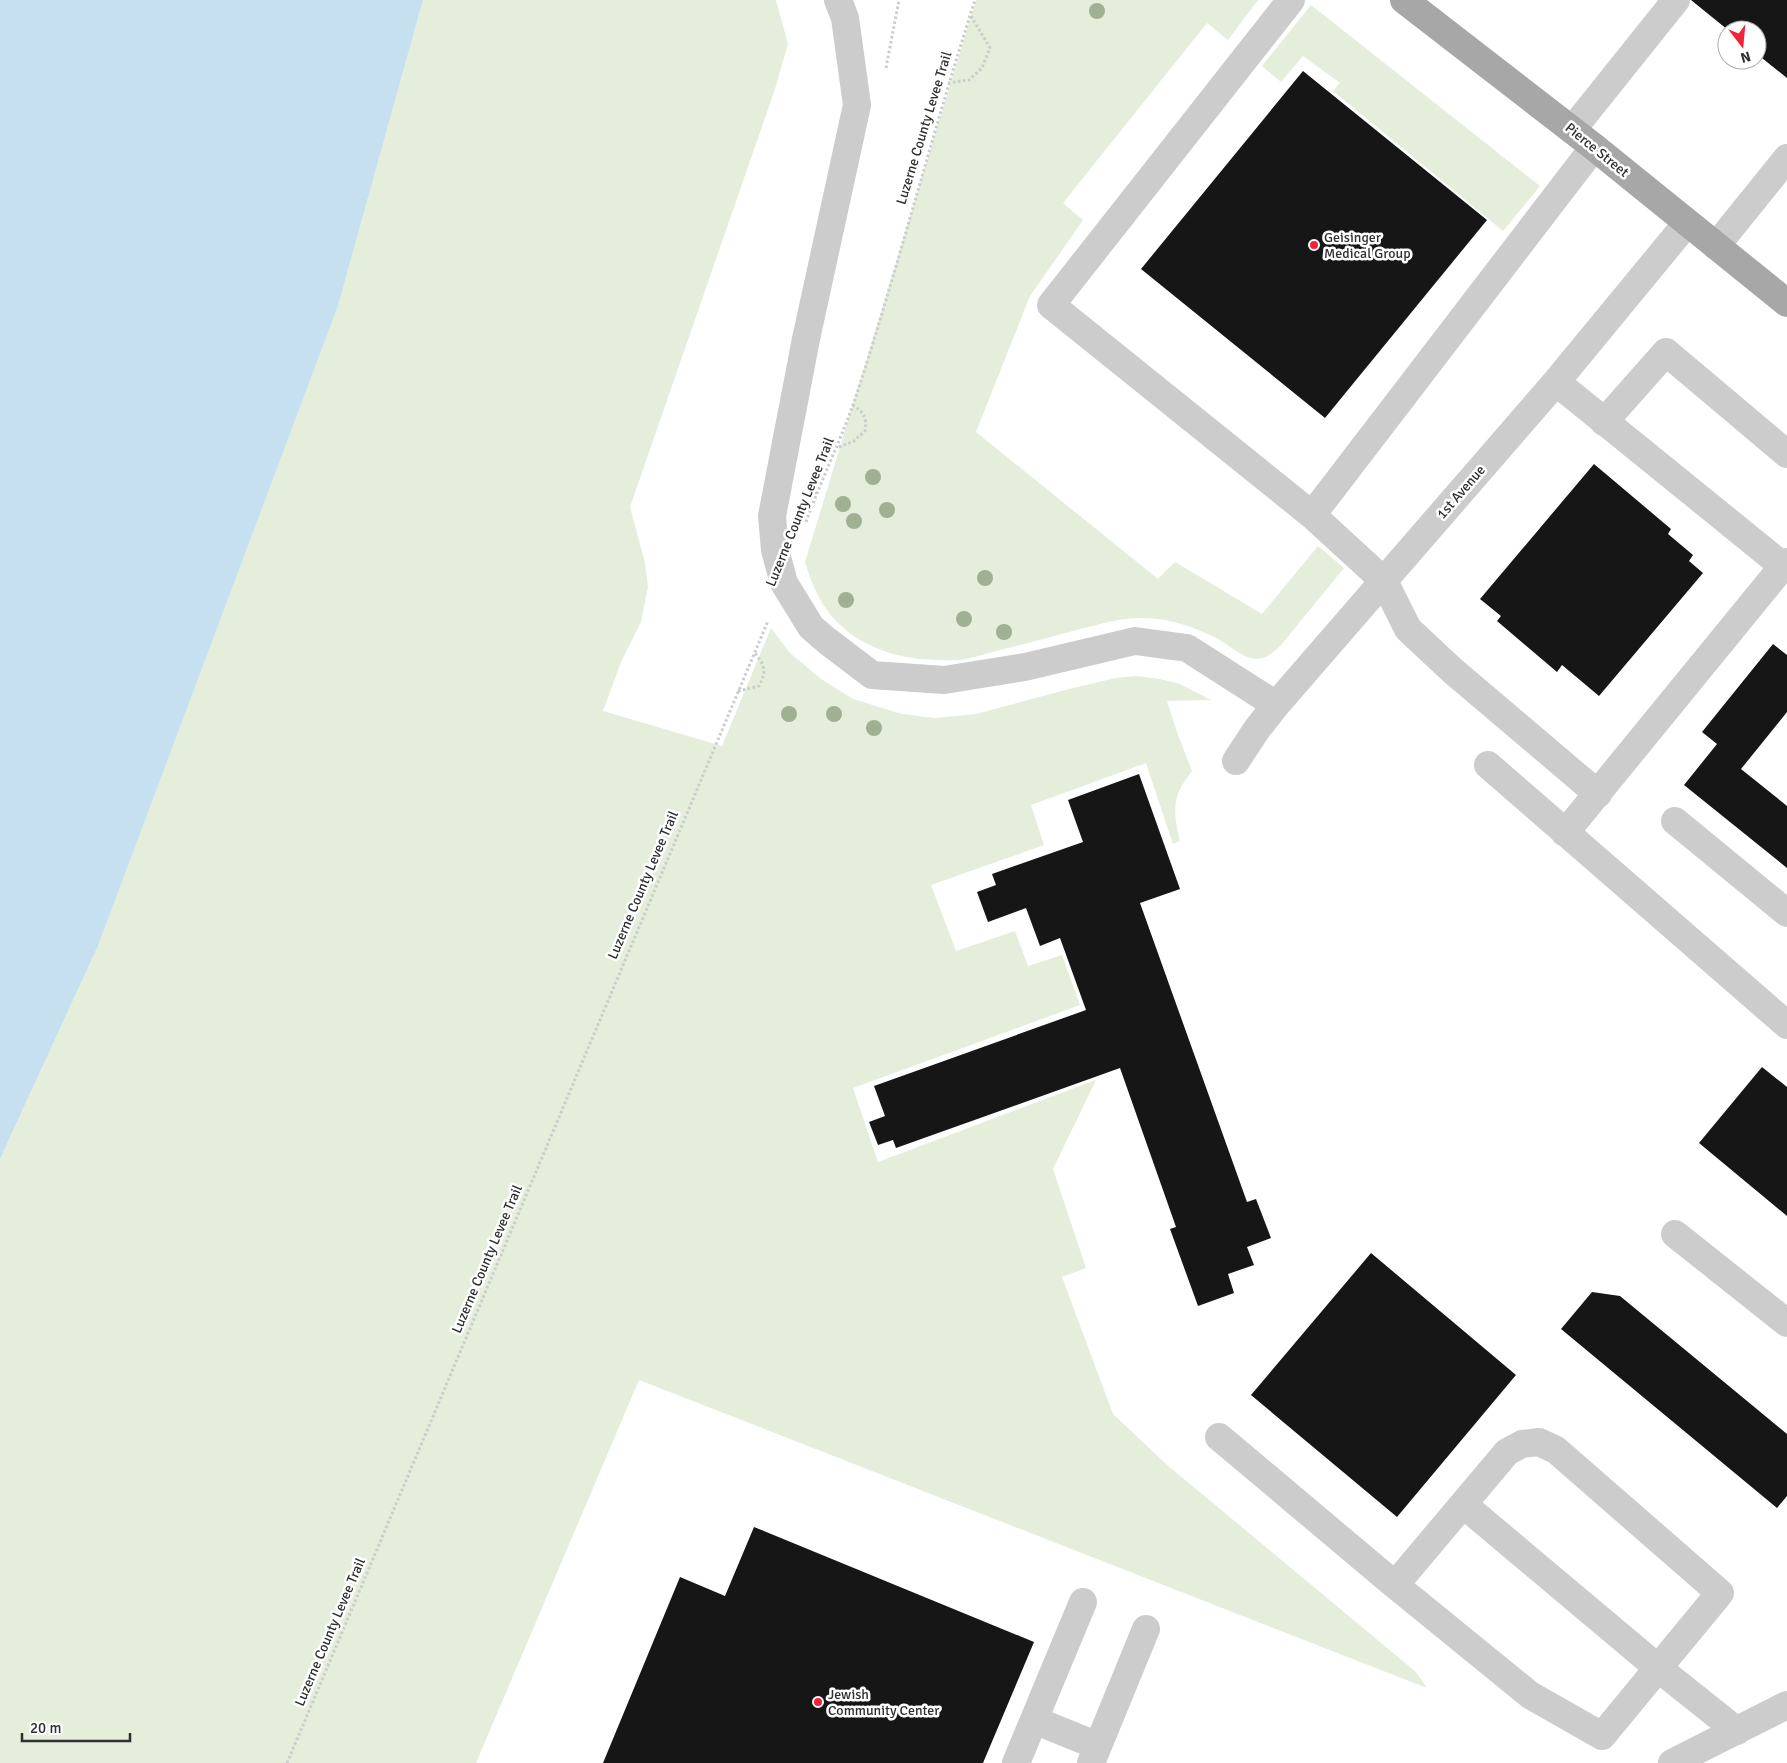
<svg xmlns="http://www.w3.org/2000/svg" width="1787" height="1763" viewBox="0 0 1787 1763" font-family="Signika,sans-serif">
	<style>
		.green { fill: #e5eddb }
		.water { fill: #c6e0ef }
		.building { fill: #161616 }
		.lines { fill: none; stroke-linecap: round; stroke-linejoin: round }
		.path { stroke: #ccc; stroke-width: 3; stroke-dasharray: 2.5 2.5; stroke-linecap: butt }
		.minor { stroke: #ccc; stroke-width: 28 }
		.major { stroke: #a7a7a7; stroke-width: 28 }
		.tree { fill: #a0b092 }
		.poi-dot { fill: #f42337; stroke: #fff; stroke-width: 2 }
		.labels { text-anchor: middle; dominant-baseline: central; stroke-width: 5; stroke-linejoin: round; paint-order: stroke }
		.street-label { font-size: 14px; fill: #2f2f2f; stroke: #fff }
		.poi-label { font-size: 14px; fill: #2f2f2f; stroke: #fff; text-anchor: start }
	</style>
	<rect width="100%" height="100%" fill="#fff"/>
	<path class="green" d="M423,0H776L788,44L775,89L630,507L645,563L648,587L641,622L621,662L603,711L722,746L771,628L789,652L821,679L853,699L902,714L935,718L976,714L1069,689L1116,678L1136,676L1160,679L1180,684L1211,700L1167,701L1178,735L1192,771C1188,777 1182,784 1179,791C1172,807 1176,825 1180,841L1173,844L1146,763L1031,805L1044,845L931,885L956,951L1015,931L1028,966L1062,955L1080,1005L853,1088L878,1162L1096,1080L1053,1169L1086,1268L1062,1277L1113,1414L1166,1464L1416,1672L1427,1688L639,1380L476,1763H0V1159L98,946L338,306Z
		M976,0H1258L1228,40L1207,23L1063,203L1083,220L1030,296L976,432L1158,579L1175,562L1262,614L1318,546L1344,568L1282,644C1275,651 1267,659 1256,659C1242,658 1228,644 1216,638C1194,627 1169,618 1144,618C1122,617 1101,624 1080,629C1052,637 1024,644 996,651C984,654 971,659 959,660C929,661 901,659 874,647C834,629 817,602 805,562Z
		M1311,5L1540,186L1503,231L1333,91L1340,83L1303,56L1281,82L1262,66Z"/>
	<path class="water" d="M0,0H423L338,306L98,946L0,1159Z"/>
	<path class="building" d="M1691,0H1787V78L1757,54V30H1728Z
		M1303,71L1487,220L1325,418L1141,269Z
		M1594,464L1671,529L1668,534L1693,555L1689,561L1703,573L1599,696L1562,665L1557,672L1497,621L1501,616L1480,599Z
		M1773,644L1787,655V712L1741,769L1787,806V868L1684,785L1717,744L1702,732Z
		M1139,774L1180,889L1140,903L1247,1202L1256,1199L1271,1238L1247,1247L1254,1265L1228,1274L1234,1293L1198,1306L1170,1229L1176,1227L1120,1068L896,1148L893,1140L878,1145L869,1122L885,1116L874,1086L1086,1010L1060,938L1040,946L1026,908L988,922L977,892L996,885L992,874L1083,842L1068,800Z
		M1762,1067L1787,1087V1216L1699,1143Z
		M1371,1253L1516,1375L1397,1517L1251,1395Z
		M1592,1292L1620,1296L1787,1434V1496L1777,1508L1561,1329Z
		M754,1527L1034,1642L983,1763H603L680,1577L725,1596Z"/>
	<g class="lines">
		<path class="path" d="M886,68L899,0
			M948,83L969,80L982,68L990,48L971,16
			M839,447L854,441L865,431C867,417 864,413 853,405
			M814,482L815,498
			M806,522C823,475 845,432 860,384C901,257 934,127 975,0
			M738,691L759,686C767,671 765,665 754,652
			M287,1763L768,621"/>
		<path class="minor" d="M838,0L845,18L857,105L806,339L772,516L775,550L784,583L811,627L826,640L872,675L944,680L1025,667L1135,641L1187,648L1276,705
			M1291,0L1051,305L1312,515L1384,581L1408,629L1453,671L1598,794
			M1572,130L1676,0
			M1716,246L1787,158
			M1556,382L1783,566L1787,562
			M1604,422L1666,352L1787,454
			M1312,515L1594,147
			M1236,761L1257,729L1276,705L1556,382L1687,223
			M1488,765L1787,1025
			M1675,821L1787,913
			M1565,833L1783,566
			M1675,1234L1787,1323
			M1219,1437L1395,1585
			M1539,1442L1556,1450L1720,1593L1602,1736L1530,1695L1395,1585L1507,1452L1522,1444Z
			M1464,1505L1658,1668L1737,1731
			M1034,1720L1098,1746
			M1016,1763L1083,1602
			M1091,1763L1146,1629
			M1672,1763L1787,1705"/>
		<path class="major" d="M1404,0L1594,147L1787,303"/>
	</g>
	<g class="tree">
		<circle cx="1097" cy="11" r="8"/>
		<circle cx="873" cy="477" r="8"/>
		<circle cx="843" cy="504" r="8"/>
		<circle cx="887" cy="510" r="8"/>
		<circle cx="854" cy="521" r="8"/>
		<circle cx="985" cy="578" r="8"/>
		<circle cx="846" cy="600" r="8"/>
		<circle cx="964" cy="619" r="8"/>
		<circle cx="1004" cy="632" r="8"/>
		<circle cx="789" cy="714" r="8"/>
		<circle cx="834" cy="714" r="8"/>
		<circle cx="874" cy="728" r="8"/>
	</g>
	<g class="poi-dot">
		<circle cx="1314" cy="245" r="5"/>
		<circle cx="818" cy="1702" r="5"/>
	</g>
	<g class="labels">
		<g class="street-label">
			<text transform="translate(924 128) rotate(-73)">Luzerne County Levee Trail</text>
			<text transform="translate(1597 150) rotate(39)">Pierce Street</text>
			<text transform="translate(1461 492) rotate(-49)">1st Avenue</text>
			<text transform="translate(800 512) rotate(-68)">Luzerne County Levee Trail</text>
			<text transform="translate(643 885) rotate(-67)">Luzerne County Levee Trail</text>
			<text transform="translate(487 1259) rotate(-67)">Luzerne County Levee Trail</text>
			<text transform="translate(330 1632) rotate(-67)">Luzerne County Levee Trail</text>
		</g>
		<g class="poi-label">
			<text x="1324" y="237">Geisinger<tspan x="1324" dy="16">Medical Group</tspan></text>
			<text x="828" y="1694">Jewish<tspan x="828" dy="16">Community Center</tspan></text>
		</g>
	</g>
	<g transform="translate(1742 45) rotate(164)"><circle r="24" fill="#ffffff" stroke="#acacac"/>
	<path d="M0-4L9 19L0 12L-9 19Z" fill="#f42337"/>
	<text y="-8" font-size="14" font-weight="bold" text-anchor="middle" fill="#2f2f2f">N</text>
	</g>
	<path d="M22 1733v8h108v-8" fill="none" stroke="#2f2f2f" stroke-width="2.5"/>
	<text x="30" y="1733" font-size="15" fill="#2f2f2f" stroke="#ffffff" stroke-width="4" paint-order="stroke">20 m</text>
</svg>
